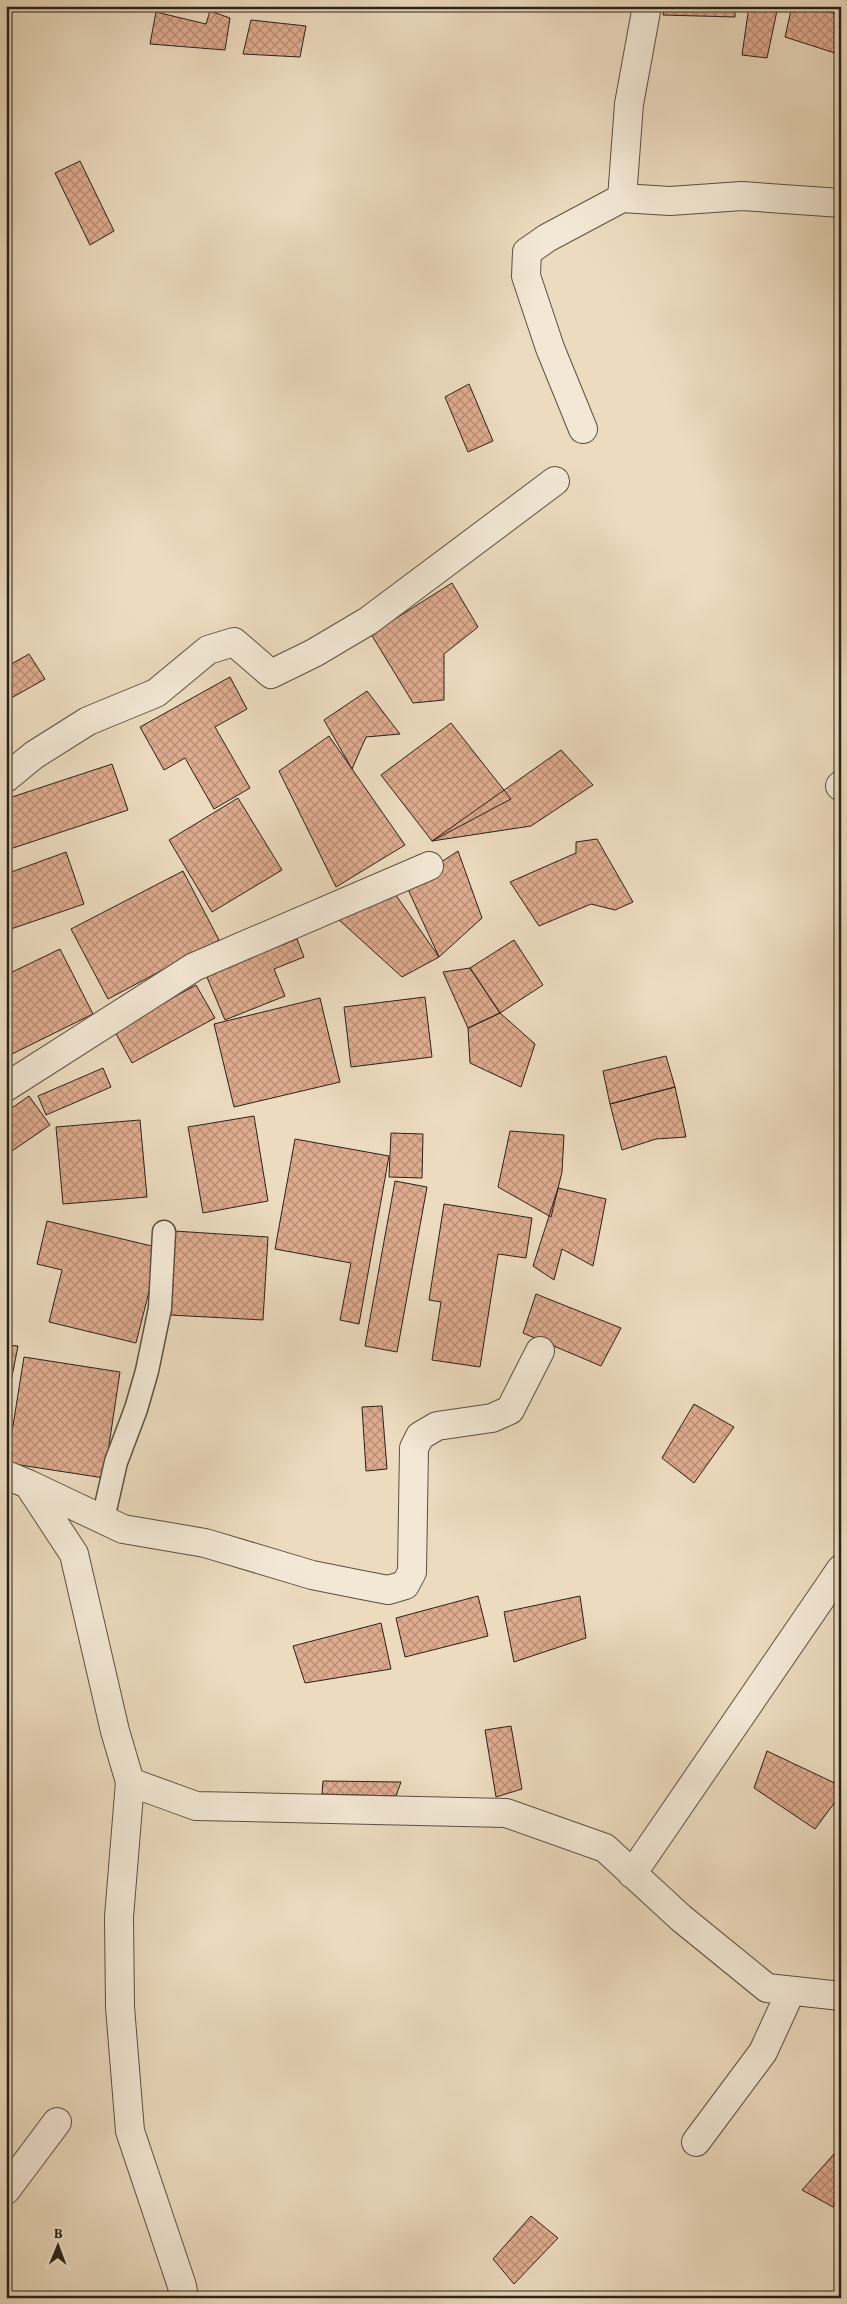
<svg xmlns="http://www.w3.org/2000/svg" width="847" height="2304" viewBox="0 0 847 2304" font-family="'EB Garamond',serif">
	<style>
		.building { fill: url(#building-cross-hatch); stroke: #2b2217 }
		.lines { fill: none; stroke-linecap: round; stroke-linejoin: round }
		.service-casing { stroke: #5b5041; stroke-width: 25 }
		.minor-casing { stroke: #5b5041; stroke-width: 30 }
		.service { stroke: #f3e8d5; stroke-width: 22 }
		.minor { stroke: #f3e8d5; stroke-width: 28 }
	</style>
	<defs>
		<pattern id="building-cross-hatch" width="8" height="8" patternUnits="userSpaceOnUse" patternTransform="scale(1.25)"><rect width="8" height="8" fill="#e0ac90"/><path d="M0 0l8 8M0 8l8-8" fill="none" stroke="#b68c75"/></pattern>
	</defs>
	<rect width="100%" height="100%" fill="#ecdbbf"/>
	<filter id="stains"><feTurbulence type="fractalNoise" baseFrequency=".004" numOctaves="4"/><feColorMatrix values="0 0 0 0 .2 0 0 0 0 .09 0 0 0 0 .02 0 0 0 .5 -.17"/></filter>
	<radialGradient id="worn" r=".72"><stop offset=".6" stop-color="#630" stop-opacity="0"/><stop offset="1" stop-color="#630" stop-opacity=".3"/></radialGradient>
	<path class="building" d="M665,6H735V17L663,15Z
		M749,6H778L767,58L742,55Z
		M792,6H803L841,15V55L785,37Z
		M210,11L230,18L225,50L150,44L156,12L206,24Z
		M251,20L306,26L300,57L243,54Z
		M80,161L114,231L90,245L55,173Z
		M469,384L493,441L468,452L445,397Z
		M452,583L478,627L444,654V700L413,703L371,634Z
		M29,654L45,679L6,701V667Z
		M230,677L247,709L215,727L250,788L214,809L185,758L164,770L140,727Z
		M367,691L400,734L366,737L352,769L324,720Z
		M451,723L511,799L432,841L381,775Z
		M329,736L405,845L336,887L279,771Z
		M561,750L593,785L531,826L432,841Z
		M112,764L128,810L10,849L6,840V799Z
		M238,798L282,870L212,912L169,840Z
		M597,839L633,902L615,910L591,904L539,926L510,882L576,853V842Z
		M458,851L482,918L439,957L406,885Z
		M66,852L84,904L11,929L6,915V874Z
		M183,871L219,940L108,999L71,929Z
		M393,891L439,957L402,977L338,919Z
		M297,939L304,957L274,969L285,996L225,1020L206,975Z
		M514,940L543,985L500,1013L470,968Z
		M60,949L93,1014L6,1057V975Z
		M470,968L500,1013L468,1028L443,972Z
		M196,985L215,1018L132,1063L114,1030Z
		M425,997L432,1057L351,1067L344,1007Z
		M320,998L340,1082L234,1107L214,1024Z
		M500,1013L535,1044L521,1087L470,1063L468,1028Z
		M666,1056L675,1087L610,1104L603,1071Z
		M103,1068L111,1087L46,1115L38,1096Z
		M675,1087L686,1137L656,1139L622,1150L610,1104Z
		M29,1096L50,1125L6,1155V1112Z
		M254,1116L268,1201L203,1213L188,1127Z
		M140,1120L147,1197L63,1204L56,1127Z
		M510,1131L564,1135L562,1172L551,1217L498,1187Z
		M391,1133L423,1134L422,1178L389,1177Z
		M295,1139L389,1156L359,1324L340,1320L351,1263L275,1249Z
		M395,1181L427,1187L397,1352L365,1346Z
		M558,1188L606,1199L593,1266L562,1249L554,1280L533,1266Z
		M444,1204L532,1218L526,1258L498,1254L480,1367L432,1360L441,1302L429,1300Z
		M47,1221L160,1248L136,1343L49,1322L62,1270L37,1264Z
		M174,1231L268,1237L263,1320L170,1315Z
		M536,1294L621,1328L601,1366L523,1333Z
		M6,1345L18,1346L6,1407Z
		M24,1357L120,1372L104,1478L7,1463Z
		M694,1404L734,1427L694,1483L662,1458Z
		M382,1406L387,1469L366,1471L362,1407Z
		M478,1596L488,1636L405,1657L396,1618Z
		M580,1596L586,1638L514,1662L504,1612Z
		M381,1623L391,1669L305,1683L293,1646Z
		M511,1726L522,1789L496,1797L485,1730Z
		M767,1751L841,1786V1794L815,1829L754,1788Z
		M323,1781L401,1782L396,1796L322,1794Z
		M834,2154L841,2157V2190L833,2207L802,2190Z
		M531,2216L558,2238L514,2284L493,2259Z"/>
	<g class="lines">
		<g class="service-casing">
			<path id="service" d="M103,1519L116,1462L136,1409L147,1371L160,1308L164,1232"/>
		</g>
		<g class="minor-casing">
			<path id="minor" d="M622,198L629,104L647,6
				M583,429L550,348L526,276L527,252L547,238L622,198L670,201L742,196L841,203
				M6,778L34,755L88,721L156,693L208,650L234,642L271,674L314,653L368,621L555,481
				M840,786L841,785
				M6,1087L194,967L429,866
				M6,1475L28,1484L74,1554L115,1731L130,1782L196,1806L506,1813L605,1848L681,1918L767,1988L841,1996
				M28,1484L123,1529L205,1543L312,1575L357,1584L388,1590L405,1585L412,1572L414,1448L420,1436L437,1426L492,1418L510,1410L540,1351
				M130,1782L119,1917L120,2007L130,2131L182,2286L184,2298
				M632,1874L841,1569
				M696,2142L763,2052L791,1991
				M6,2190L57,2122"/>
		</g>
		<use href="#service" class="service"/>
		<use href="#minor" class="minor"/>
	</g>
	<rect width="847" height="2304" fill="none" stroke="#ecdbbf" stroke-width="25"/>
	<rect x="8" y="8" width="832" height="2289" fill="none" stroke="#2b2217" stroke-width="2.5"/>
	<rect x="12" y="12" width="822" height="2279" fill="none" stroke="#2b2217"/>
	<g transform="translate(58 2246) rotate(1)" stroke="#f3e8d5" stroke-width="4" paint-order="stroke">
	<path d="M0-4L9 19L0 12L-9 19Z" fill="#2b2217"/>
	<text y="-8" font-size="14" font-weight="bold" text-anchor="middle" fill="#2b2217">B</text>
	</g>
	<rect width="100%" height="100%" filter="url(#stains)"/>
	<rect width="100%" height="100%" fill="url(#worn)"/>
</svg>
